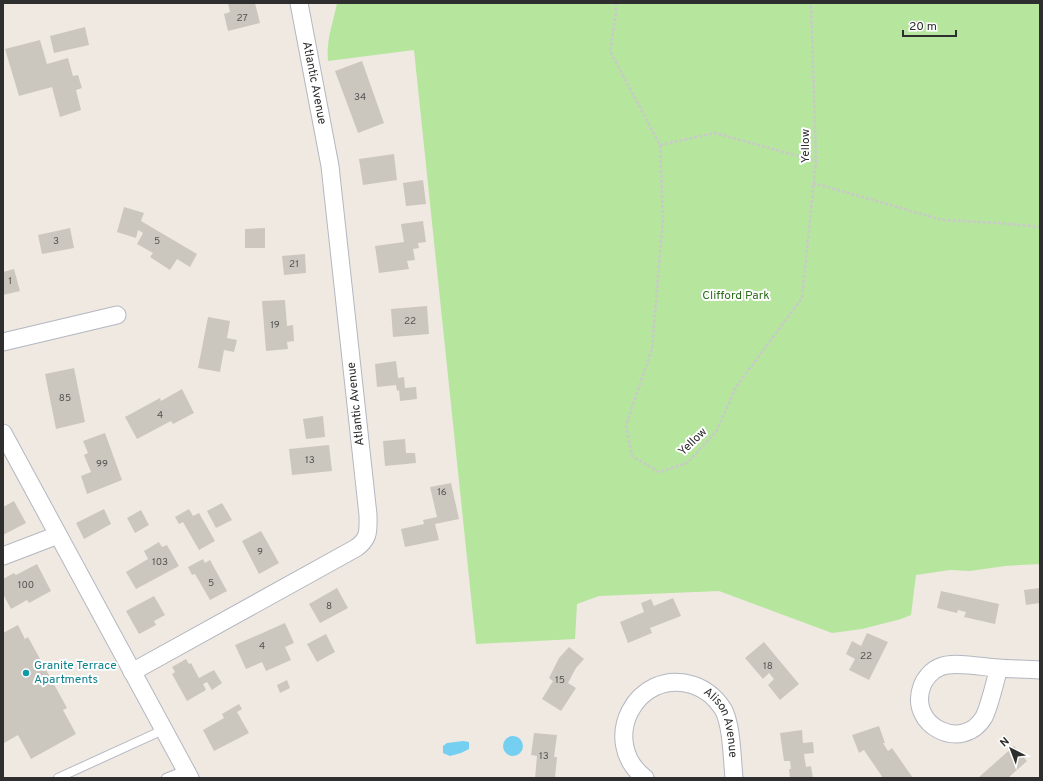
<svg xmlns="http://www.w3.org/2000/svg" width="1043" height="781" viewBox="0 0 1043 781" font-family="Overpass,sans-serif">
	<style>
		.green { fill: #b6e59e }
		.water { fill: #75cff0 }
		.building { fill: #cbc7bf }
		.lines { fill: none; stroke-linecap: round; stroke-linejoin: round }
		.lane-casing { stroke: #b4b7c1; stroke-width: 10 }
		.street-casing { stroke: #b4b7c1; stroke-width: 19 }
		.path { stroke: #c9c9c9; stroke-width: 2.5; stroke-dasharray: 3 2; stroke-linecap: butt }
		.lane { stroke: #fff; stroke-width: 8 }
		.street { stroke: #fff; stroke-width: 17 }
		.culture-dot { fill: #0f9aa8; stroke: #fff; stroke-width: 1.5 }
		.labels { text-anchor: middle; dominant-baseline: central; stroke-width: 4; stroke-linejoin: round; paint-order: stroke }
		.number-label { font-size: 10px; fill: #555452 }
		.street-label { font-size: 12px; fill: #2e2e2e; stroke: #fff }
		.park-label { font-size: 12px; fill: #2c6e1b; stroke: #fff }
		.culture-label { font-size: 12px; fill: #0d838f; stroke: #fff; text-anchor: start }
	</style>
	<rect width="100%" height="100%" fill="#efe9e1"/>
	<path class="green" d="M337,3H1040V564L1005,566L970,571L950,570L916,575L911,615L901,619L862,629L832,633L719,591L599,596L577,604L575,639L476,644L414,50L328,61C326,39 333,24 337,3Z"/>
	<path class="water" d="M503 746a10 10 0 1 1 20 0a10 10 0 1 1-20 0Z
		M463,741L469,742V749L461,753L450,756L443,753V746L447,743Z"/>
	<path class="building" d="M228,3H255L260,23L228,31L224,14L230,12Z
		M85,27L89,45L54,53L50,36Z
		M40,40L47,64L68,58L73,76L78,75L82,88L76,90L81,110L60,117L52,87L19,96L5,49Z
		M362,61L384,123L358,133L335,71Z
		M394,154L397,180L363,185L359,159Z
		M423,180L426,204L406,206L403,183Z
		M124,207L144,213L141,221L197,254L190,267L177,259L170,270L150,257L153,253L137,244L143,233L138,230L136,238L117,232Z
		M423,221L426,242L418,243L419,248L413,249L415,260L407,261L409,269L379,273L375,246L404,242L401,224Z
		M70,228L74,248L42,254L38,235Z
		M265,228V248H245V229Z
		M305,254L306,273L284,275L282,256Z
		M14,269L20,291L3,295V272Z
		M285,300L287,326L293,325L294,341L287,342L288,349L266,351L262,301Z
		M427,306L429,334L393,337L391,309Z
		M208,317L230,321L227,338L237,340L234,352L224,350L220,372L198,368Z
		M396,361L398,378L404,377L405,388L416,387L417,399L400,401L399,390L397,391L396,385L377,387L375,364Z
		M74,368L85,422L56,429L45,374Z
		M182,389L194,413L173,424L171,421L137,439L125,417L160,398L161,401Z
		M323,416L325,437L306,439L303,419Z
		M105,433L122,480L87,494L81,476L91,472L84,455L88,453L83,441Z
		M405,439L406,453H415L416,463L385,466L383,441Z
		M329,445L332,471L292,475L289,449Z
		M451,483L459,519L435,524L439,540L405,547L401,529L424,524L423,520L437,517L430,487Z
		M14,501L26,523L3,535V507Z
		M222,503L232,520L216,528L207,511Z
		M104,509L111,524L84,539L76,523Z
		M189,509L193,516L199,513L215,541L199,550L183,522L179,524L175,517Z
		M141,510L149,525L135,533L127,518Z
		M261,531L279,563L259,574L242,541Z
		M159,542L162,547L167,545L179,566L136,589L126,572L148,559L144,551Z
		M203,559L205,563L210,560L227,591L210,600L195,574L192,575L188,567Z
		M37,564L51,591L29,603L27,600L11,609L3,594V579L14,573L16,575Z
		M337,588L348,608L320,623L309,604Z
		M1040,588V603L1026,605L1024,590Z
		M941,591L999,604L995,624L964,617L966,612L958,610L957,613L937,608Z
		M154,596L165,615L154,621L156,625L139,634L126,611Z
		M673,598L681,616L650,628L652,633L628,643L620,622L644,612L641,603L651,599L654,606Z
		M285,623L294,643L285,647L291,660L266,671L262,662L246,669L235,645Z
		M18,625L25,639L28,637L67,708L63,710L76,734L31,759L18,735L4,743L3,740V633Z
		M867,633L888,642L869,680L849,670L855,659L846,654L852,641L861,646Z
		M326,634L335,652L317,662L307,644Z
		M764,642L799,684L780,700L768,685L774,679L769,673L763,679L745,658Z
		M569,647L584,659L576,668L568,683L576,688L561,711L542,699L553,681L549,678L559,658Z
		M186,659L189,664L191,663L199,678L214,670L222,683L212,690L207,682L203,684L206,690L187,701L172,674L175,672L172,667Z
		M287,680L290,688L280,693L277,685Z
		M239,704L242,709L237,712L249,733L214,751L203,730L224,718L222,714Z
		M879,726L885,743H883L888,751L892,748L913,778H883L864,750L859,753L852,735Z
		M802,730L803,743L813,742L814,753L804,754L806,767L811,766L813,778H790L789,769H791L790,761H784L780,733Z
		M534,733L557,735L554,757H557L555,778H535L537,756L531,755Z
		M1014,746L1027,761L1008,778H978Z"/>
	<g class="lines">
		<g class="lane-casing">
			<path id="lane" d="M58,778L163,730
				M166,778L186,770"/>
		</g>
		<g class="street-casing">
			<g id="street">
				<path d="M3,342L117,315"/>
				<path d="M3,433L190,778"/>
				<path d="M3,556L58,535"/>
				<path d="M999,668C996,678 994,687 991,697C989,704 987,711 984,717C963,753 907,726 922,686C925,678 932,670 940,667C953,661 983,667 997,668C1012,669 1026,669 1040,670"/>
				<path d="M132,672L356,548C370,538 368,530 368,515L330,166L299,3"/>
				<path id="s1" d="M645,778C598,742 636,667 693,685C705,689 716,698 723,709C732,725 732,759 734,778"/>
			</g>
		</g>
		<path class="path" d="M616,3V13L610,51L660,145L663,219L652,349L626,425L632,456L659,472L687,463L716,432L736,387L802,298L816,161L811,3
			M660,145L715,133L816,161
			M813,183L880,202L942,220L999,223L1040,227"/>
		<use href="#lane" class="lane"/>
		<use href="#street" class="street"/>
	</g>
	<circle class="culture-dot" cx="26" cy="673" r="4"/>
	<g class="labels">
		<g class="number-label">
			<text x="242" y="18">27</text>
			<text x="360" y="97">34</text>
			<text x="56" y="241">3</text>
			<text x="157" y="241">5</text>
			<text x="294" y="264">21</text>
			<text x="10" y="281">1</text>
			<text x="410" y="321">22</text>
			<text x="275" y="325">19</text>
			<text x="65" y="398">85</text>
			<text x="160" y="415">4</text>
			<text x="310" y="460">13</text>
			<text x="102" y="464">99</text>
			<text x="442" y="492">16</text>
			<text x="260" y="552">9</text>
			<text x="160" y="562">103</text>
			<text x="211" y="583">5</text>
			<text x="26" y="585">100</text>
			<text x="329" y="606">8</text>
			<text x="262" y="646">4</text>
			<text x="866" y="656">22</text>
			<text x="768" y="666">18</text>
			<text x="560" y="680">15</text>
			<text x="544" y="756">13</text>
		</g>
		<g class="street-label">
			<text transform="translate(314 83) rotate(79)">Atlantic Avenue</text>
			<text transform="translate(806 146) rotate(-90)">Yellow</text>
			<text transform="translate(356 404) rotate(-96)">Atlantic Avenue</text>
			<text transform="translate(693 442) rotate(-44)">Yellow</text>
			<text stroke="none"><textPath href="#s1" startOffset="200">Alison Avenue</textPath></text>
		</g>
		<g class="park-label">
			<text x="736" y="296">Clifford Park</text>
		</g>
		<g class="culture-label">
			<text x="34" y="666">Granite Terrace<tspan x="34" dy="14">Apartments</tspan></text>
		</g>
	</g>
	<rect width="1043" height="781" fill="none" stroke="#2e2e2e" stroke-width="8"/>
	<g transform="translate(1011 749) rotate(318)" stroke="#ffffff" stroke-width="3" paint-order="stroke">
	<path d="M0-3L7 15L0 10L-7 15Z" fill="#2e2e2e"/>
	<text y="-6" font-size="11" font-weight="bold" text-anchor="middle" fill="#2e2e2e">N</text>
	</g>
	<path d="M903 30v6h53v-6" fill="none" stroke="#2e2e2e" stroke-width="2"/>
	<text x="909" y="30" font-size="12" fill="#2e2e2e" stroke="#ffffff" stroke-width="3" paint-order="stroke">20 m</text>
</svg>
